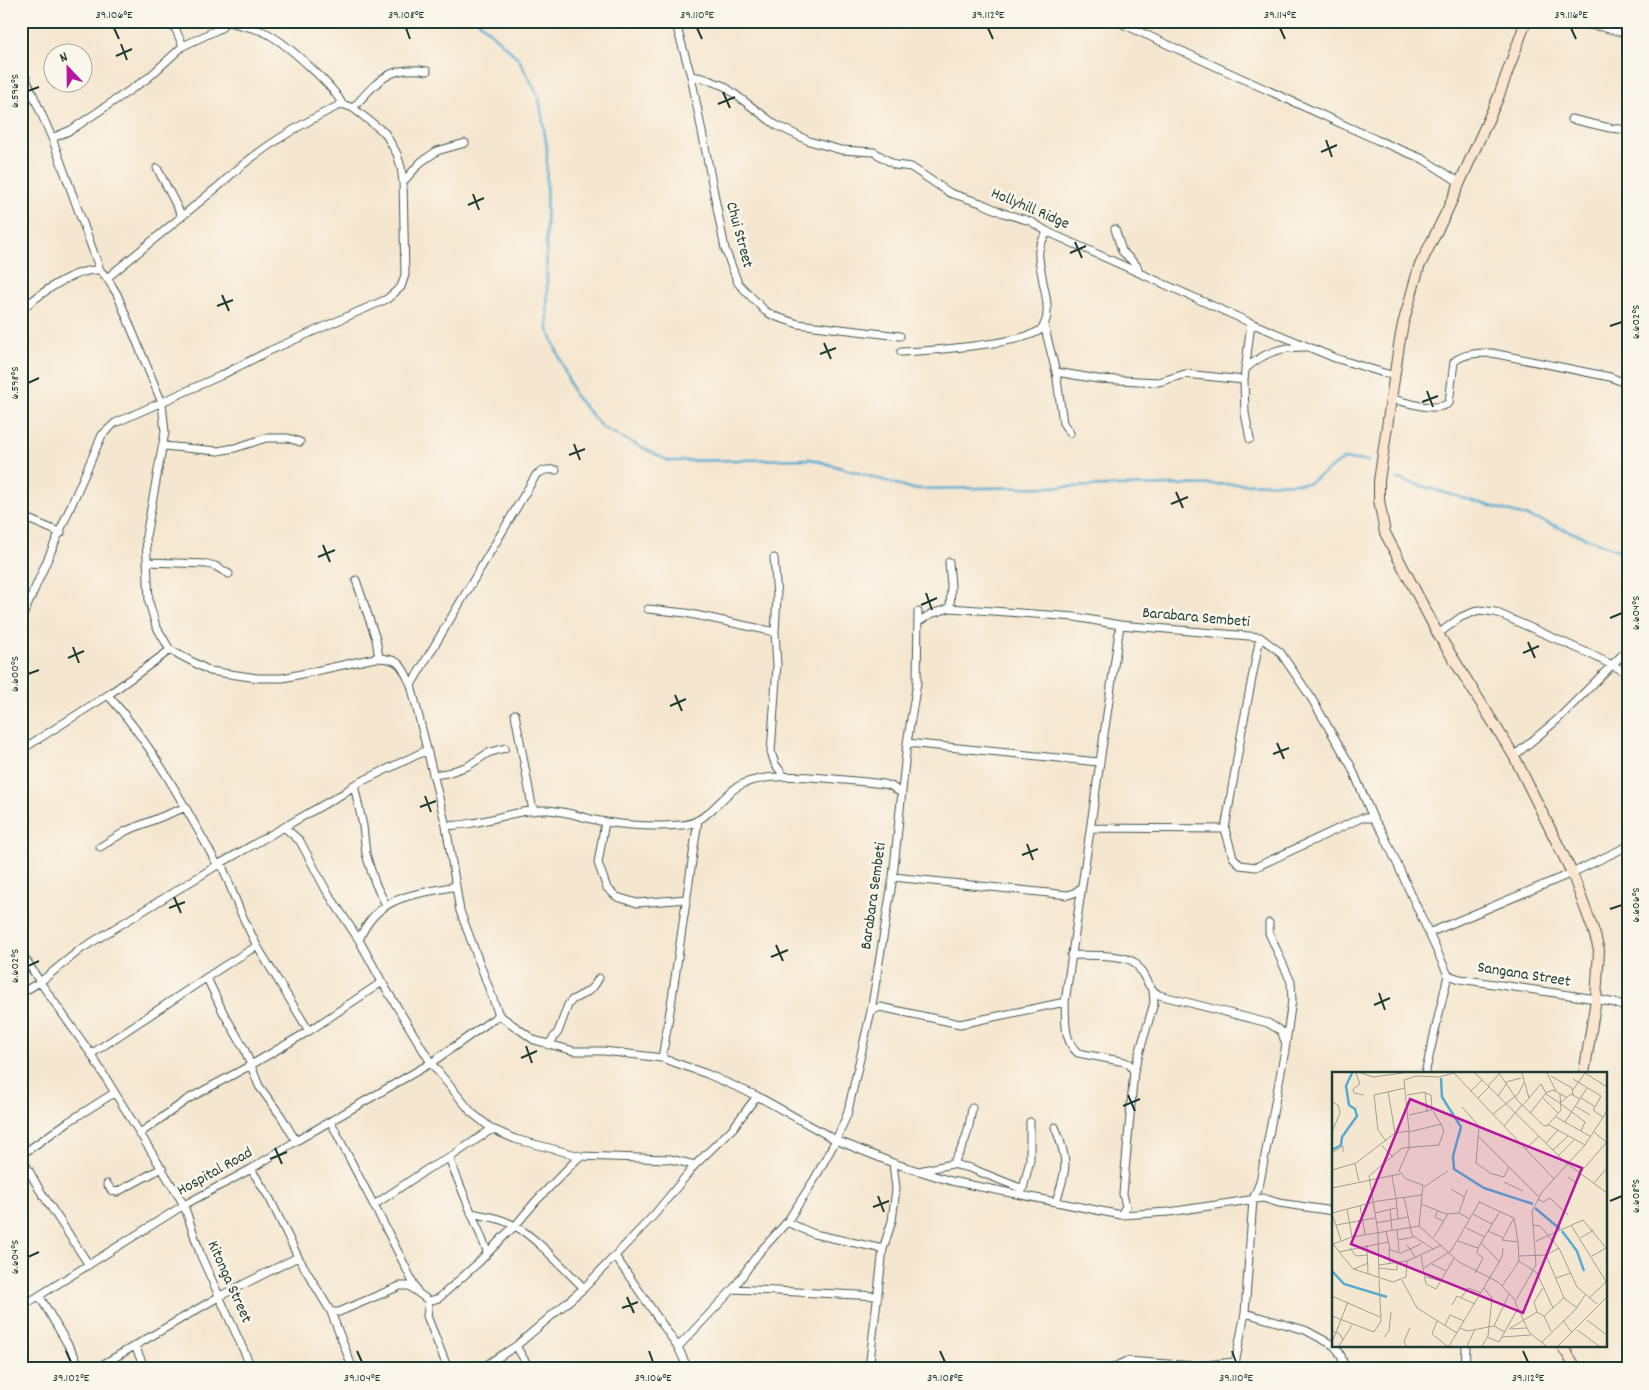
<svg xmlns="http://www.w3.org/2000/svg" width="1649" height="1390" viewBox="0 0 1649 1390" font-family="Dekko,sans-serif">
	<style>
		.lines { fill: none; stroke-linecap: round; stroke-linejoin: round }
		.stream { stroke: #55abd1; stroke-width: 2.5 }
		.street-casing { stroke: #3f564b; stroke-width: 9 }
		.secondary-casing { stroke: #3f564b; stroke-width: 12 }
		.street { stroke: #fff; stroke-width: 7 }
		.secondary { stroke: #fce5cf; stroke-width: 10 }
		.ticks { fill: none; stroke: #1f3d34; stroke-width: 2 }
		.labels { text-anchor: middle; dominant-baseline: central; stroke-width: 5; stroke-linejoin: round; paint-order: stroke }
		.street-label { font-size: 16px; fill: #1f3d34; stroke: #fbf7ec }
		.inset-river { fill: none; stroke: #55abd1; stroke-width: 2.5 }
		.inset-road { fill: none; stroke: #9fa291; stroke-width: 1 }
		.view { fill: #b5179e; fill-opacity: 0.15; stroke: #b5179e; stroke-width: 2.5 }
		.inset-edge { fill: none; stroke: #1f3d34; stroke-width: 2.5 }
		.neatline { fill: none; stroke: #1f3d34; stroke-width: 2 }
		.ticks-label { font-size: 12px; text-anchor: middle; fill: #1f3d34 }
	</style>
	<rect width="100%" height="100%" fill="#fbf7ec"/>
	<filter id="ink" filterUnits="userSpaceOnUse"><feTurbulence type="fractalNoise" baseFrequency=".02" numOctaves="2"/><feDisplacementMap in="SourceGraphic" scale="10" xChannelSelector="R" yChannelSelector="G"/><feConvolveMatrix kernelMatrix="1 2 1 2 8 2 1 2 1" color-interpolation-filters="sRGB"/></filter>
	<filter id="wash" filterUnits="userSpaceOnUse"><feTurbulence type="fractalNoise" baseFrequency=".0096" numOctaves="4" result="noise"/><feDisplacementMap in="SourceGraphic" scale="20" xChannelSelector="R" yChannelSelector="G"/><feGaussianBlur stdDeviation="1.12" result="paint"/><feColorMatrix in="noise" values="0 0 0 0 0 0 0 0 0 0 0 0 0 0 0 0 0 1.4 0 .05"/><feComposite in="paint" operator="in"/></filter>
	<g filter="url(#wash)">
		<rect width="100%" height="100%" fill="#f5e6cf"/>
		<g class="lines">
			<path class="stream" d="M478,21L518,58L539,97L547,148L546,242L548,329L575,396L603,428L669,461L811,459L913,489L1309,483L1344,459L1368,461
				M1398,479L1545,522L1628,554"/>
		</g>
	</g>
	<g filter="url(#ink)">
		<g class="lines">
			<g class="street-casing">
				<path id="street" d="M172,21L183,46
					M225,21C238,25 254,27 266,33C285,42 334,86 342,104
					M675,21L691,76L725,249L738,283L765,311L774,316L798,324L900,336
					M1116,21L1377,140L1423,159L1459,182
					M1567,21L1602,27L1628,34
					M21,67L52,138L100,270
					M691,76L703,78L724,86L776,125L809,141L841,150L874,152L895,165L911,167L950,193L981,203L1003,213L1030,221L1048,232L1251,323L1335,358L1394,376
					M353,108C377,82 388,65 427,71
					M1571,119L1610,128L1628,130
					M52,138L71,130L148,78L183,46L221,28L225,21
					M157,168L182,216
					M403,182L421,162L437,151L465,143
					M1115,229L1122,251L1137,266L1139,273
					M21,310C40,294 73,268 100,270L107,278L117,294L162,403L165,432L146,536L149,602L156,626L170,650L210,671L257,678H283L375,658C400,658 401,664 411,685L446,826L460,911L499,1015L534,1040L574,1051H604L662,1058L707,1074L757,1096L836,1140L893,1163L951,1181L1121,1215L1169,1212L1263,1198L1279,1203L1333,1211
					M1044,325L1056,372L1063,423L1070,433
					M901,352C926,351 1022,344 1040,330C1052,320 1046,295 1043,282C1040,261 1033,250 1048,232
					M1245,369C1265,352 1280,347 1306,347
					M1056,372L1098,379L1159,382L1185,374L1244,380
					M1391,399C1408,402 1434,413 1449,403L1454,362C1463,353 1480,353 1492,353L1610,377L1628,384
					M1250,439L1245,413L1244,380L1251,323
					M163,446L218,451L235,448L266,438H288L300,442
					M21,516L61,533
					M774,558L777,597L775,632L777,665L771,752L775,764L784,776
					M147,562L207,564L215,566L229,574
					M949,562L951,586L950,608
					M356,580L376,639L379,658
					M648,609L686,613L775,632
					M21,620L102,435L115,423L220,376L269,351L387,299L401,287L405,275L403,182L401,167L397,154L385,133L353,108L342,104C298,125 255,151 220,185L107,278
					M918,622L931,614L950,608L1075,617L1120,625L1260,637L1280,652L1310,696L1351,766L1373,818
					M1120,625L1065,1002C1066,1020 1063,1040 1078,1053L1125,1062L1129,1064L1134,1071L1123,1194L1126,1206L1121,1215
					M1438,634L1461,617L1479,610L1495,612L1590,654L1628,673
					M1260,637L1242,730L1225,829L1233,857L1240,865L1256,867L1361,818H1373L1383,833L1448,975L1425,1074
					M411,685L536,475C543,470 547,469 556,470
					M108,695C153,746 185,806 218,866
					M515,714L533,811
					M907,743L1099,762
					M21,750L108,695L170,650
					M1514,756L1557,720L1628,649
					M433,775L447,773L468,766L488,753L505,748
					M354,785L363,826L366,854L375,883L386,905
					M605,822L598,863L607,888L617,897L637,903L687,899
					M446,826C455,825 464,825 472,823C497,819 521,809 547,810C568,811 586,819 606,822C631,826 657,827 682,825C705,824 720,798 737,787C768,767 847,781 884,784L891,786L901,793
					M284,827L300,841L326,890L359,940L382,982L431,1063L472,1113L492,1129L515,1139L580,1156L670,1159L695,1165
					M1091,828L1225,829
					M100,847L126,831L186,807
					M221,863L240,911L257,946L309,1031
					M893,877L1068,895L1074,893L1081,888
					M1429,933L1572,873L1628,846
					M359,940C377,895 414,895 456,886
					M21,952L40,982L91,1054L184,1205L201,1256L252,1369
					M1071,955C1086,956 1127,953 1136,964C1145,975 1147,988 1159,995L1268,1023L1281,1031L1286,1044
					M1448,975L1460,979L1596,999L1615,1003L1628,1009
					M207,978L223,1012L244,1048L259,1086L281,1116L296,1141
					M21,993L40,982L81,949L221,863L344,793L354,785L427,750
					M871,1011L880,1007L960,1024L1065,1002
					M548,1045L558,1032L568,1005L572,1000L587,992L594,986L599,978
					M91,1054L224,966L257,946
					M662,1058L671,1005L698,820
					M1134,1071L1154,1003L1153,991
					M331,1122C359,1179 390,1233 417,1291
					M1055,1127C1068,1160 1068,1168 1056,1201
					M139,1134L188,1099L251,1065L309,1031L382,982
					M21,1155L68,1122L114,1093
					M21,1156L39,1189L89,1265
					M449,1158L487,1251
					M952,1164L970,1168L1023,1189
					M251,1169L270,1199L298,1257L331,1312H339L400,1286H409L429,1301L439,1298L478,1263L507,1233L515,1226L536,1201L580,1156
					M919,1171L952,1164C965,1147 969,1130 972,1108
					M107,1184L112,1191L117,1192L162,1168
					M1020,1192L1023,1189L1030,1160V1122
					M374,1205L429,1168L449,1158L492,1129
					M471,1213C486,1216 501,1218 515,1226C537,1238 565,1270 584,1288
					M787,1222L814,1234L883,1249
					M615,1256L678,1347L688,1369
					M733,1289L878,1296
					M40,1297L82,1369
					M429,1301L427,1316L448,1369
					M21,1307L184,1205L251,1169L296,1141L431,1063L499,1015
					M331,1312L353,1369
					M1245,1313L1305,1330L1333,1345
					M135,1346L145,1369
					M516,1346L530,1369
					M1334,1346C1340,1351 1344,1361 1344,1369
					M678,1347L733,1289L758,1254L787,1222L814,1180L836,1140L847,1115L871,1011L893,877L907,743L917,683L918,612
					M95,1369L220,1296L298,1257
					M480,1369L516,1346L584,1288L654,1215L695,1165L733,1128L757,1096
					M869,1369L883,1249L892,1221L896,1189L893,1163
					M1109,1369L1127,1361L1195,1366L1235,1362
					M1234,1369L1245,1313L1253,1199L1260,1182L1285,1050L1292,1000L1291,982L1269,933V923
					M1465,1369L1466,1346"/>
			</g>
			<g class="secondary-casing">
				<path id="secondary" d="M1526,21L1498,98L1447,211L1419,267L1403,324L1399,345L1379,481V500L1385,533L1438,634L1514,756L1572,873L1594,932L1599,950L1596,999L1584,1074
					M1562,1346L1577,1369"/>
			</g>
			<use href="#street" class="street"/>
			<use href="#secondary" class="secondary"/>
		</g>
	</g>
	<path class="ticks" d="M114,28L119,39M406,28L410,39M697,28L702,39M988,28L993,39M1280,28L1285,39M1571,28L1576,39M121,44L127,60M116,56L132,49M28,91L39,87M723,92L730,108M718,104L735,97M1326,140L1332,157M1321,152L1337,145M473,194L479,210M468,205L484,198M1075,242L1082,258M1070,253L1086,246M222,295L229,311M217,306L233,300M1610,326L1622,322M824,343L831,359M820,354L836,348M28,383L39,378M1427,391L1433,407M1422,402L1438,396M574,444L580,460M569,455L585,449M1176,492L1183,508M1171,504L1188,497M323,545L330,562M318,557L335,550M926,593L932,610M921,605L937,598M1610,618L1622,613M1528,642L1535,658M73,647L79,663M1523,653L1539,646M68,658L84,651M28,674L39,670M675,695L682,711M670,706L686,699M1277,743L1284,759M1273,754L1289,748M425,796L431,812M420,807L436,801M1027,844L1033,860M1022,855L1038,849M174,897L181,913M169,908L185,902M1610,909L1622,905M776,945L783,961M771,957L788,950M28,966L39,961M1379,993L1385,1010M1374,1005L1390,998M526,1046L532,1063M521,1058L537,1051M1128,1095L1135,1111M1123,1106L1140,1099M275,1148L282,1164M270,1159L287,1152M878,1196L884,1212M1610,1201L1622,1196M873,1207L889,1201M28,1257L39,1252M627,1297L634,1313M622,1308L638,1302M66,1351L71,1362M357,1351L362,1362M649,1351L653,1362M940,1351L945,1362M1232,1351L1236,1362M1523,1351L1528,1362"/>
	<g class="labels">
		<g class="street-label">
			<text transform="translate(1030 209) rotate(23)">Hollyhill Ridge</text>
			<text transform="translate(739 235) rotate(75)">Chui Street</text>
			<text transform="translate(1196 618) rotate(5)">Barabara Sembeti</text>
			<text transform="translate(874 896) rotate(-82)">Barabara Sembeti</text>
			<text transform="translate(1524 975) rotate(9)">Sangana Street</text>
			<text transform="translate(215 1172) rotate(-29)">Hospital Road</text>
			<text transform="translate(229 1282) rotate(66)">Kitonga Street</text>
		</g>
	</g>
	<g transform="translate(1332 1072)">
		<rect width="275" height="275" fill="#f5e6cf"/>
		<path class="inset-river" d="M109,6L110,25L129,55L121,84L122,97L152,116L201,132M0,78L9,73L10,65L25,44L23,37L17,33L14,14L20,1M203,136L228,157M230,159L245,179L252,199M0,199L12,212L55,225"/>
		<path class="inset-road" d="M24,1L28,12L21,17L22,21L32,23M29,1L41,5L71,1M143,1L233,90L275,121M167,1L186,29L212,54L217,53L253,73M190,1L197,26M215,1L224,19M253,1L275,15M219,4L240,16L241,23M241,7L269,24L263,35M174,10L189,6M156,14L168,1M241,18L253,1M56,19L63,61M139,19L150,8M214,22L229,32M75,23L93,20L95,39M166,24L175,11M146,26L157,15M211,26L226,41M249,26L262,34V39L271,45M0,30L6,33L8,41L0,60M229,30L239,22L248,27M229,32L253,50L249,59L259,65M191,33L209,12L214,21L221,18L234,25M243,34L258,43M130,35L147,54L144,91L157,100M101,39L109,52M198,41L214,21M161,42L186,22L192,11M77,43L100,38L99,23L93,21M224,45L249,59M233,50L255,16M216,53L229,38L228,22M172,54L190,33M77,59L72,8L84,4L107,5L122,1L222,107M262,60L274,70M146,64L207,125M54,69L46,58L42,23L73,16M214,71L226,58M50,74L61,85M194,77L207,64M221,78L236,64M0,81L11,74V80M226,84L243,67M23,92L27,109M0,98L24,91L63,61L77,59V76L67,99L74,107L91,113L87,154L127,190L166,210L183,228M157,101L172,105L177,95M248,101L274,71M60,104L64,126M236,105L243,110L250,102M172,110L191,119M262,111L275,96M92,115L116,99M0,116L68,102M119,117L132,125M72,125L80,163L101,177M64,126L66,147M206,127L211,130L218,126L236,143M147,130L182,146L186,170M89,132L114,142L127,141L138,147M28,134L33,162M15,137L20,165M58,137L60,158M106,138L103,145L111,149M0,141L46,129L90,123M43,141L64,136M127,141L135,118M0,142L9,168M141,142L160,152M44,151L76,145M4,153L43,146M201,153L208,154L227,176L245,215L265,232M239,153L275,211M134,156L153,165M65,158L67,179M54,159L58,178L69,181L89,172M156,159L170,165M102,165L116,142M248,166L262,158M66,168L81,165M126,169L146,176M204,169L251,148L275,177M149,171L168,190M1,172L21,197L61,210L74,205L75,189M1,172L20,165L87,154M35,173L36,202M75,173L84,186M18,176L24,184L35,183M57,177L58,192M7,180L56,170M214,183L232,226L245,236M89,184L94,212L104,217L122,186M187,184L214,183L227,176M260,184L274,176M187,189L205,201L221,236M100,192L114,199M47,193L75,189L110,173M47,196L65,198V191M92,196L119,179L148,129M22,197L36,191M143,201L151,186L145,181L146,176L168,139M94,205L109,209M47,206L46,160L37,104L70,76L107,73L112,59L109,52L77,60M224,206L239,201M70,208L85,236L125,261M170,214L187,189L186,170L170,168L182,146M0,224L48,245M129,226L136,216L149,221M257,226L274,210M120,233L125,224L143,232M205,240L202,230L211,216M0,244L42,260L49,249L47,207M212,244L232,226M231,248L240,261M255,248L275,263M105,249L100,262L115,274M113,253L118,243L132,249M162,254L177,222M128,256L135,259L162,254L173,260M177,257L205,240L212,244L219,259M179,257L194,256M245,258L267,274M0,259L8,262L11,268M52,265L57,259L59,240M155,265L167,270L185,238M170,265L199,263M1,268L16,230M209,271L244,237L253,223M7,274L20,253M74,274L72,269L78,256M117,274L170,185L171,176M135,274L143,257M150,274L156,264L160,226L152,216M214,274L197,260L183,230L204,193L200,139L210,120L253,73L275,39M226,274L275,225"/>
		<path class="view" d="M78,27L250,96L191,241L19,172Z"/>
		<rect width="275" height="275" class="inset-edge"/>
	</g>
	<rect width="1649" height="1390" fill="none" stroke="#fbf7ec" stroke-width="55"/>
	<g transform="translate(68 68) rotate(338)"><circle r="24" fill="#fbf7ec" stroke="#a3ada2"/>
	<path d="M0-4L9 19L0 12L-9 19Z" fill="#b5179e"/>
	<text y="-8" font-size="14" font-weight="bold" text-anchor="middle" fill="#1f3d34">N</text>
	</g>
	<rect x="28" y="28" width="1594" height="1334" class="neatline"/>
	<g class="ticks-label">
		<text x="114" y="18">39.106°E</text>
		<text x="406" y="18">39.108°E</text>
		<text x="697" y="18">39.110°E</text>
		<text x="988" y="18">39.112°E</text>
		<text x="1280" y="18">39.114°E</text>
		<text x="1571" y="18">39.116°E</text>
		<text transform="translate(14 91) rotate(-90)" y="4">6.596°S</text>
		<text transform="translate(1635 322) rotate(-90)" y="4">6.602°S</text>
		<text transform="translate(14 383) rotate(-90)" y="4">6.598°S</text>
		<text transform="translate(1635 613) rotate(-90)" y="4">6.604°S</text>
		<text transform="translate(14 674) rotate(-90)" y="4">6.600°S</text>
		<text transform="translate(1635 905) rotate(-90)" y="4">6.606°S</text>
		<text transform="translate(14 966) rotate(-90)" y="4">6.602°S</text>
		<text transform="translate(1635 1196) rotate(-90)" y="4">6.608°S</text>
		<text transform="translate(14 1257) rotate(-90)" y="4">6.604°S</text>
		<text x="71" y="1381">39.102°E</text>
		<text x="362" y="1381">39.104°E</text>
		<text x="653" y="1381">39.106°E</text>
		<text x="945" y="1381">39.108°E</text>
		<text x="1236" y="1381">39.110°E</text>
		<text x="1528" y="1381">39.112°E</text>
	</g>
</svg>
